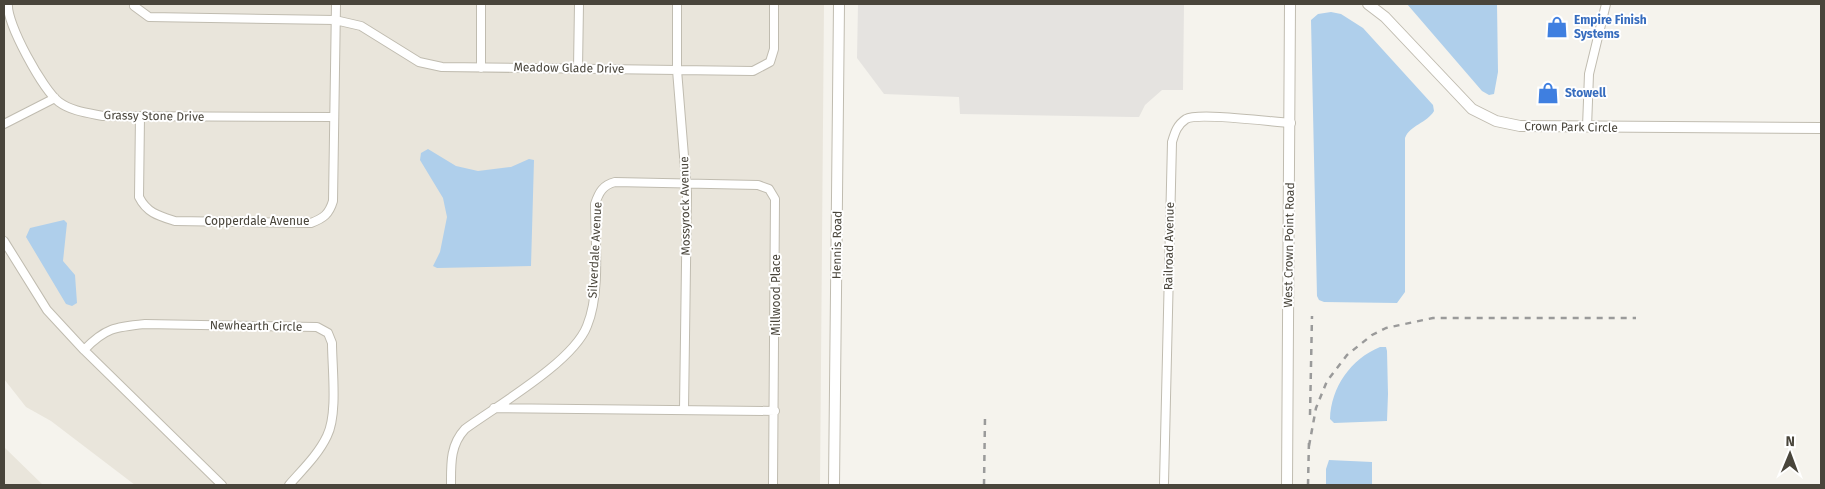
<svg xmlns="http://www.w3.org/2000/svg" width="1825" height="489" viewBox="0 0 1825 489" font-family="'Fira Sans',sans-serif">
	<style>
		.residential { fill: #e9e5db }
		.parking { fill: #e5e3e0 }
		.water { fill: #afcfeb }
		.lines { fill: none; stroke-linecap: round; stroke-linejoin: round }
		.minor-casing { stroke: #c0bcb0; stroke-width: 10 }
		.tertiary-casing { stroke: #c0bcb0; stroke-width: 12 }
		.minor { stroke: #fff; stroke-width: 8 }
		.tertiary { stroke: #fff; stroke-width: 10 }
		.rail { stroke: #9a9a9a; stroke-width: 2.5; stroke-dasharray: 6 6; stroke-linecap: butt }
		.labels { text-anchor: middle; dominant-baseline: central; stroke-width: 4; stroke-linejoin: round; paint-order: stroke }
		.shop-label { font-size: 12px; font-weight: bold; fill: #366cbe; stroke: #fff; text-anchor: start }
		.street-label { font-size: 12px; fill: #49453b; stroke: #fff }
	</style>
	<rect width="100%" height="100%" fill="#f5f3ed"/>
	<path class="residential" d="M4,4H824L820,485H135L51,421L26,407L4,379Z
		M4,447L43,485H4Z"/>
	<path class="parking" d="M858,4L1184,5L1183,90H1162L1145,105L1139,117H1132L960,114L959,97L884,94L857,58Z"/>
	<path class="water" d="M1407,4H1497L1498,72L1494,94L1489,95L1482,91Z
		M1331,12L1341,14L1363,28L1433,105L1434,111C1427,123 1410,125 1405,138V292L1397,303L1324,302L1319,300L1317,296L1311,20L1318,14Z
		M428,149L456,166L478,171L511,167L529,159L534,160L531,266L437,268L433,266L440,252L447,217L443,198L420,160L421,153Z
		M64,220L67,223L63,261L75,275L77,303L72,306L66,304L26,237L30,228Z
		M1380,347H1386L1387,351L1388,394L1387,421L1334,423L1330,419C1331,387 1351,359 1380,347Z
		M1329,460L1372,462V485H1326V469Z"/>
	<g class="lines">
		<g class="minor-casing">
			<path id="minor" d="M8,4C6,23 43,90 59,102C71,111 88,113 103,116L334,117
				M677,4V70L687,193L684,409
				M134,6L149,17L335,20L361,26L419,62L442,67L753,71L770,62L774,49V4
				M481,68V4
				M578,68L579,4
				M140,116L139,197C147,213 159,216 175,221L311,223C324,218 329,214 333,201L336,4
				M4,124L55,98
				M1587,127L1589,74L1606,4
				M4,241L47,310L84,350L222,485
				M84,350C105,328 115,327 145,324L317,327L328,333L332,343C332,368 338,414 327,436C318,455 302,470 289,485
				M494,408L775,411
				M1164,483L1172,142C1175,132 1177,125 1186,119C1198,112 1272,122 1291,123
				M451,485C451,464 450,445 465,429C498,405 573,362 587,326C601,292 595,241 595,204C599,192 603,185 615,182L758,185L769,189L775,199L773,485"/>
		</g>
		<g class="tertiary-casing">
			<path id="tertiary" d="M1368,4L1385,17L1472,109L1496,121L1520,126L1821,128
				M834,485L839,4
				M1287,485L1290,4"/>
		</g>
		<use href="#minor" class="minor"/>
		<use href="#tertiary" class="tertiary"/>
		<path class="rail" d="M1310,415L1312,316
			M1309,446L1316,408L1327,381L1347,355L1372,335L1386,328L1433,318H1636
			M984,485L985,417
			M1308,485L1309,440"/>
	</g>
	<defs>
		<g id="shop-bare" transform="scale(1.725)"><path d="M-5-2.5h2.3a2.7 3.5 0 0 1 5.4 0H5L5.5 6h-11ZM-1.5-2.5h3a1.5 2.3 0 0 0-3 0Z" fill="#3f7fe0" stroke="#fff" stroke-width="2.5" paint-order="stroke"/></g>
	</defs>
	<g fill-rule="evenodd">
		<use href="#shop-bare" x="1557" y="27"/>
		<use href="#shop-bare" x="1548" y="93"/>
	</g>
	<g class="labels">
		<g class="shop-label">
			<text x="1574" y="20">Empire Finish<tspan x="1574" dy="14">Systems</tspan></text>
			<text x="1565" y="93">Stowell</text>
		</g>
		<g class="street-label">
			<text transform="translate(569 68) rotate(1)">Meadow Glade Drive</text>
			<text transform="translate(154 116) rotate(1)">Grassy Stone Drive</text>
			<text transform="translate(1571 127) rotate(1)">Crown Park Circle</text>
			<text transform="translate(685 206) rotate(-91)">Mossyrock Avenue</text>
			<text x="257" y="221">Copperdale Avenue</text>
			<text transform="translate(837 245) rotate(-89)">Hennis Road</text>
			<text transform="translate(1289 245) rotate(-89)">West Crown Point Road</text>
			<text transform="translate(1169 246) rotate(-89)">Railroad Avenue</text>
			<text transform="translate(595 250) rotate(-87)">Silverdale Avenue</text>
			<text transform="translate(776 295) rotate(-90)">Millwood Place</text>
			<text transform="translate(256 326) rotate(1)">Newhearth Circle</text>
		</g>
	</g>
	<rect width="1825" height="489" fill="none" stroke="#49453b" stroke-width="10"/>
	<g transform="translate(1790 454) rotate(1)" stroke="#ffffff" stroke-width="4" paint-order="stroke">
	<path d="M0-4L9 19L0 12L-9 19Z" fill="#49453b"/>
	<text y="-8" font-size="14" font-weight="bold" text-anchor="middle" fill="#49453b">N</text>
	</g>
</svg>
